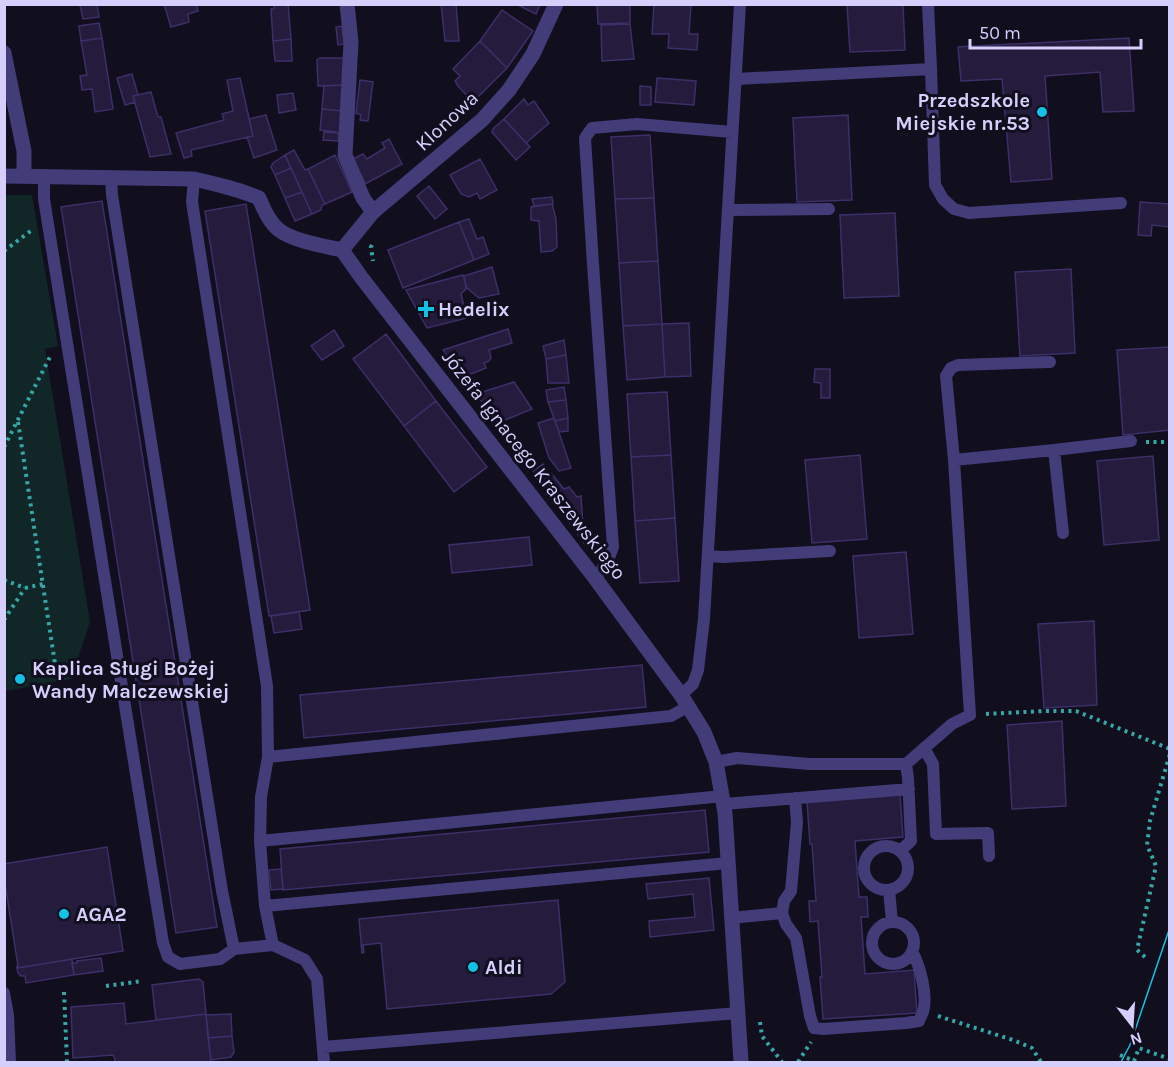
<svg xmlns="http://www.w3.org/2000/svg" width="1174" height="1067" viewBox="0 0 1174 1067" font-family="Karla,sans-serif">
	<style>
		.park { fill: #112727 }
		.building { fill: #241b3d; stroke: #3d2f68; stroke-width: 1.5 }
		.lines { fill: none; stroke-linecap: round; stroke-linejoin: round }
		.path { stroke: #36a7a7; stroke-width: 4; stroke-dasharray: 3 4.5; stroke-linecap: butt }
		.lane { stroke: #423c79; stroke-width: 12 }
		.street { stroke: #423c79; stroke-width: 15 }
		.tram { stroke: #11c2e5; stroke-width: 1.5 }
		.poi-dot { fill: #11c2e5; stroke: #110e1e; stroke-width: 2 }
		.labels { text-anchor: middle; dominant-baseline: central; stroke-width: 6; stroke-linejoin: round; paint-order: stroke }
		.poi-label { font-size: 20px; font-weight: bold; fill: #d6cefb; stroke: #110e1e; text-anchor: start }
		.street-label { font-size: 20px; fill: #d6cefb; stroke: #110e1e }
	</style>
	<rect width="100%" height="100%" fill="#110e1e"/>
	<path class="park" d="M5,195H32L58,346L45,349L90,622L71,679L5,691Z"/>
	<path class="building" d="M77,4H97L99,17L83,19L80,5Z
		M164,4H196L198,11L188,14L189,22L171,27Z
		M274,4H288L291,39L273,41L271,9H274Z
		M441,4H456L459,41H445Z
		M516,4H540L536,14Z
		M597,4H630V23L598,24Z
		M654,4H691L689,34H698L697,50L668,48L669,34H652Z
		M847,4H903L905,50L850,52Z
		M502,10L533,31L507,68L480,41Z
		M99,23L102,38L81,41L79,26Z
		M630,24L634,59L602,61L601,25Z
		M342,26L344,44L338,45L336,27Z
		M102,38L113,109L95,112L92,89L82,90L80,76L87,75L81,41Z
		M1129,38L1134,111L1103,112L1100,72L1045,76L1052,179L1011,182L1002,79L961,81L958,47Z
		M291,39L292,61H275L273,41Z
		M480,41L507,68L473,102L458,86L455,81L460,76L453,69Z
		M320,58H344L345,85L318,86L317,60Z
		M132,74L138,95L133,96L135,102L125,105L117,78Z
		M240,78L253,136L191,150L192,156L184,158L176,133L224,120L222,114L233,111L227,80Z
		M657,78L696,81L694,105L655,102Z
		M360,80L373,82L368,121L360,120L361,115L356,113Z
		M345,85L343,111L322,109L324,86Z
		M640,86L651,87V105H640Z
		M151,92L158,117H161L171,154L150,157L133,96Z
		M293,93L296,110L279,113L277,95Z
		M524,99L528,105L534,101L549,123L526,143L504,119Z
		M322,109L343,111L342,133L320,130Z
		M266,115L277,150L254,158L247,137L253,136L249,119Z
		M848,115L852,200L797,202L793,118Z
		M504,119L530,147L516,160L492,132L493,129Z
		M324,132L339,133L338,141L323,140Z
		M650,135L654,198L615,199L611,137Z
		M389,139L402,164L367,183H365L353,159L363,154L367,159L385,148L382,143Z
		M294,150L305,170L308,169L325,204L322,205L321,210L312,214L285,155Z
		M285,155L291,168L275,175L271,167L273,163Z
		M335,155L352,192L325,204L308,169Z
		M480,159L497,190L480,199L477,193L469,197L461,194L450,175Z
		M291,168L302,192L285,198L275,175Z
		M429,186L447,209L435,219L417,196Z
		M302,192L312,214L295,221L285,198Z
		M552,197L553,204L534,206L532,199Z
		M654,198L658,261L619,263L615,199Z
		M102,201L217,927L176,933L61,207Z
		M1140,202L1170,204V227L1152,225L1151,236L1138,235Z
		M246,204L310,610L269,616L205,211Z
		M552,204L556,219L557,247L552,251L541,252L539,221L531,220V207Z
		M895,213L899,296L844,298L840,215Z
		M469,219L477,239L483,237L489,254L474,260L459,222Z
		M459,222L474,260L403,288L388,250Z
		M658,261L662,324L623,326L619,263Z
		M492,267L499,294L479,298L466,287L464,276Z
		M1071,269L1075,353L1020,356L1015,272Z
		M463,275L467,288L461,294L467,318L427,328L406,290Z
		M689,323L691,376L665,377L662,324Z
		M662,324L665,377L627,380L623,326Z
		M508,329L512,343L489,350L491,358L489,361L484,363L486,368L463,377L443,350Z
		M334,330L344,346L322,360L311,346Z
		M386,334L436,401L404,426L353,359Z
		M564,340L566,355L546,359L543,346Z
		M1170,347V430L1123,435L1117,350Z
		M566,355L569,383H548L546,359Z
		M815,369H830V398H821V383L814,382Z
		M514,382L532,409L498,423L476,394Z
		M564,387L566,400L548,402L546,390Z
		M667,392L671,455L631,457L627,394Z
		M566,400L568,418L555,421L548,402Z
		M436,401L487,467L454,492L404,426Z
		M554,418L571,468L559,471L549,458L538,423Z
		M568,418V431L559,432L555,421Z
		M671,455L675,518L635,521L631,457Z
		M860,455L867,539L812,543L805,460Z
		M1153,456L1159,540L1104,545L1097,461Z
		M543,464L548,472L538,478L533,471Z
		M547,473H551L564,489L569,487L577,497L581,496L584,543L539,481Z
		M675,518L679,581L640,583L635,521Z
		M529,537L532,565L452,573L449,545Z
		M906,552L913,634L859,638L853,556Z
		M299,612L302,629L274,633L271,616Z
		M1094,621L1097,705L1044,708L1038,624Z
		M642,665L646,707L304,738L300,695Z
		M15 679a5 5 0 1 1 10 0a5 5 0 1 1-10 0Z
		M1062,721L1066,806L1012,809L1007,725Z
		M900,795L903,837L855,841L859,897H867L868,917H861L865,974L914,970L917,1013L823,1019L820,977H822L818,921L810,922L809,901H816L812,844H810L807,802Z
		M705,810L709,852L283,890L280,849Z
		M107,847L123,951L17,968V966H18L4,877V864Z
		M281,869L283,889L271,890L269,870Z
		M709,878L714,930L650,937L649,921L695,917L693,894L648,899L646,884Z
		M558,900L565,982L551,994L387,1009L381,943L363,945L364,952L362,953L359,919Z
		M101,958L103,971L74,975L72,963H77V961Z
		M72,959L74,975L26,983L25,976H21L18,973L17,968Z
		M199,979L203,982L206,1014L156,1020L152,985Z
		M124,1003L126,1024L206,1014L211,1062H116L113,1055L73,1058L71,1007Z
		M231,1014L232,1036L208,1038L206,1015Z
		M232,1036L234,1052L231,1057L211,1060L208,1038Z"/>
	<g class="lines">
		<path class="path" d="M372,245L371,247L373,261
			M4,251L32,230
			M18,422L57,677
			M1146,442H1170
			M4,447L51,355
			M4,580L25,588L43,584
			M4,620L25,588
			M1170,624V630
			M986,714L1044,711H1076L1170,749
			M1145,957L1137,950L1156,866L1147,845L1150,821L1170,754
			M106,986L142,981
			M64,992L67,1062
			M938,1016L1013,1040L1032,1048L1041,1062
			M760,1022L762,1036L782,1062
			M1120,1055L1134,1061L1139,1048L1170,1059
			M798,1062L811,1042"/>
		<path class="lane" d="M931,69L935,185L943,199L954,209L969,213L1121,203
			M736,79L931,69L928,4
			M44,176V199L163,943L168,957L180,964L220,959L234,949L273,945L305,960L317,979L324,1062
			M111,177L112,195L222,891L234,949
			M194,179L192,202L267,686L268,757L261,797L260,841
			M728,210L829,209
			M1054,450L1131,441
			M954,460L1054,450L1063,533
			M708,556L724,557L830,551
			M595,578L607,563L613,547L593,264L585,138L592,128L637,124L732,132
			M681,695L693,684L698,670L704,619L740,4
			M924,748L933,764L936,834L988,833L989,856
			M268,757L671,716L689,706
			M716,762L737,758L809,764H906L952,724L970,715L954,460L946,376L951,368L958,365L1050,362
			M795,798L797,822L791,891L784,901L782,913L786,924L796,938L810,1016L814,1028L823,1029L906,1023L919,1021C919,1020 923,1013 923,1012C928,995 920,966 912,951
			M724,804L909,789
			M864 868a22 22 0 1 1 44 0a22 22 0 1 1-44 0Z
			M900,851L911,841L908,778L906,764
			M889,890L892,922
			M265,906L260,841L723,796
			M731,918L782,913
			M872 943a21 21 0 1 1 42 0a21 21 0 1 1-42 0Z
			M273,945L265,906L728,863
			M4,993L8,1015L10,1062
			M323,1047L738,1013"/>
		<path class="street" d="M347,4L351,42L345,155L363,198L373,212
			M4,53L24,151V176
			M4,176L194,179C216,184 238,189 259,198C264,209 269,222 279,230C293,241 324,246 342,250L361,277L595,578L681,695L704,732L716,762L725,813L741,1062
			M342,250L373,212L482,120L509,90L533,54L556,4"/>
		<path class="tram" d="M1121,1062L1130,1045L1170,927"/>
	</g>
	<g class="poi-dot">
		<circle cx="1042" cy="112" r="6"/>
		<path d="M423 300h6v6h6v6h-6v6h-6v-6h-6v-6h6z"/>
		<circle cx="20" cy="679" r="6"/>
		<circle cx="64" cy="914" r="6"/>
		<circle cx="473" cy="967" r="6"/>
	</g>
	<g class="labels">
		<g class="poi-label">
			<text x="1030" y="100" text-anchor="end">Przedszkole<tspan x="1030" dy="23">Miejskie nr.53</tspan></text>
			<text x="438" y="309">Hedelix</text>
			<text x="32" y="668">Kaplica Sługi Bożej<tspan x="32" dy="23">Wandy Malczewskiej</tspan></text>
			<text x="76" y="914">AGA2</text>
			<text x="485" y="967">Aldi</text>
		</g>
		<g class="street-label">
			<text transform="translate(447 121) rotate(-43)">Klonowa</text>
			<text transform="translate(534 465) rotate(52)">Józefa Ignacego Kraszewskiego</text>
		</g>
	</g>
	<rect width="1174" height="1067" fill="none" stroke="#d6cefb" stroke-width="12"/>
	<g transform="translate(1132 1025) rotate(163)" stroke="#110e1e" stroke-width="4.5" paint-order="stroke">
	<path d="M0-4.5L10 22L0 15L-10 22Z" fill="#d6cefb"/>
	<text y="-9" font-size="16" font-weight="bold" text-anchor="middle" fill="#d6cefb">N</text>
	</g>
	<path d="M970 39v9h171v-9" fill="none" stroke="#d6cefb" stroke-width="3"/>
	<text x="979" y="39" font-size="18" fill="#d6cefb" stroke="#110e1e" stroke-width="4.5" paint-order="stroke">50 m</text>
</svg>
